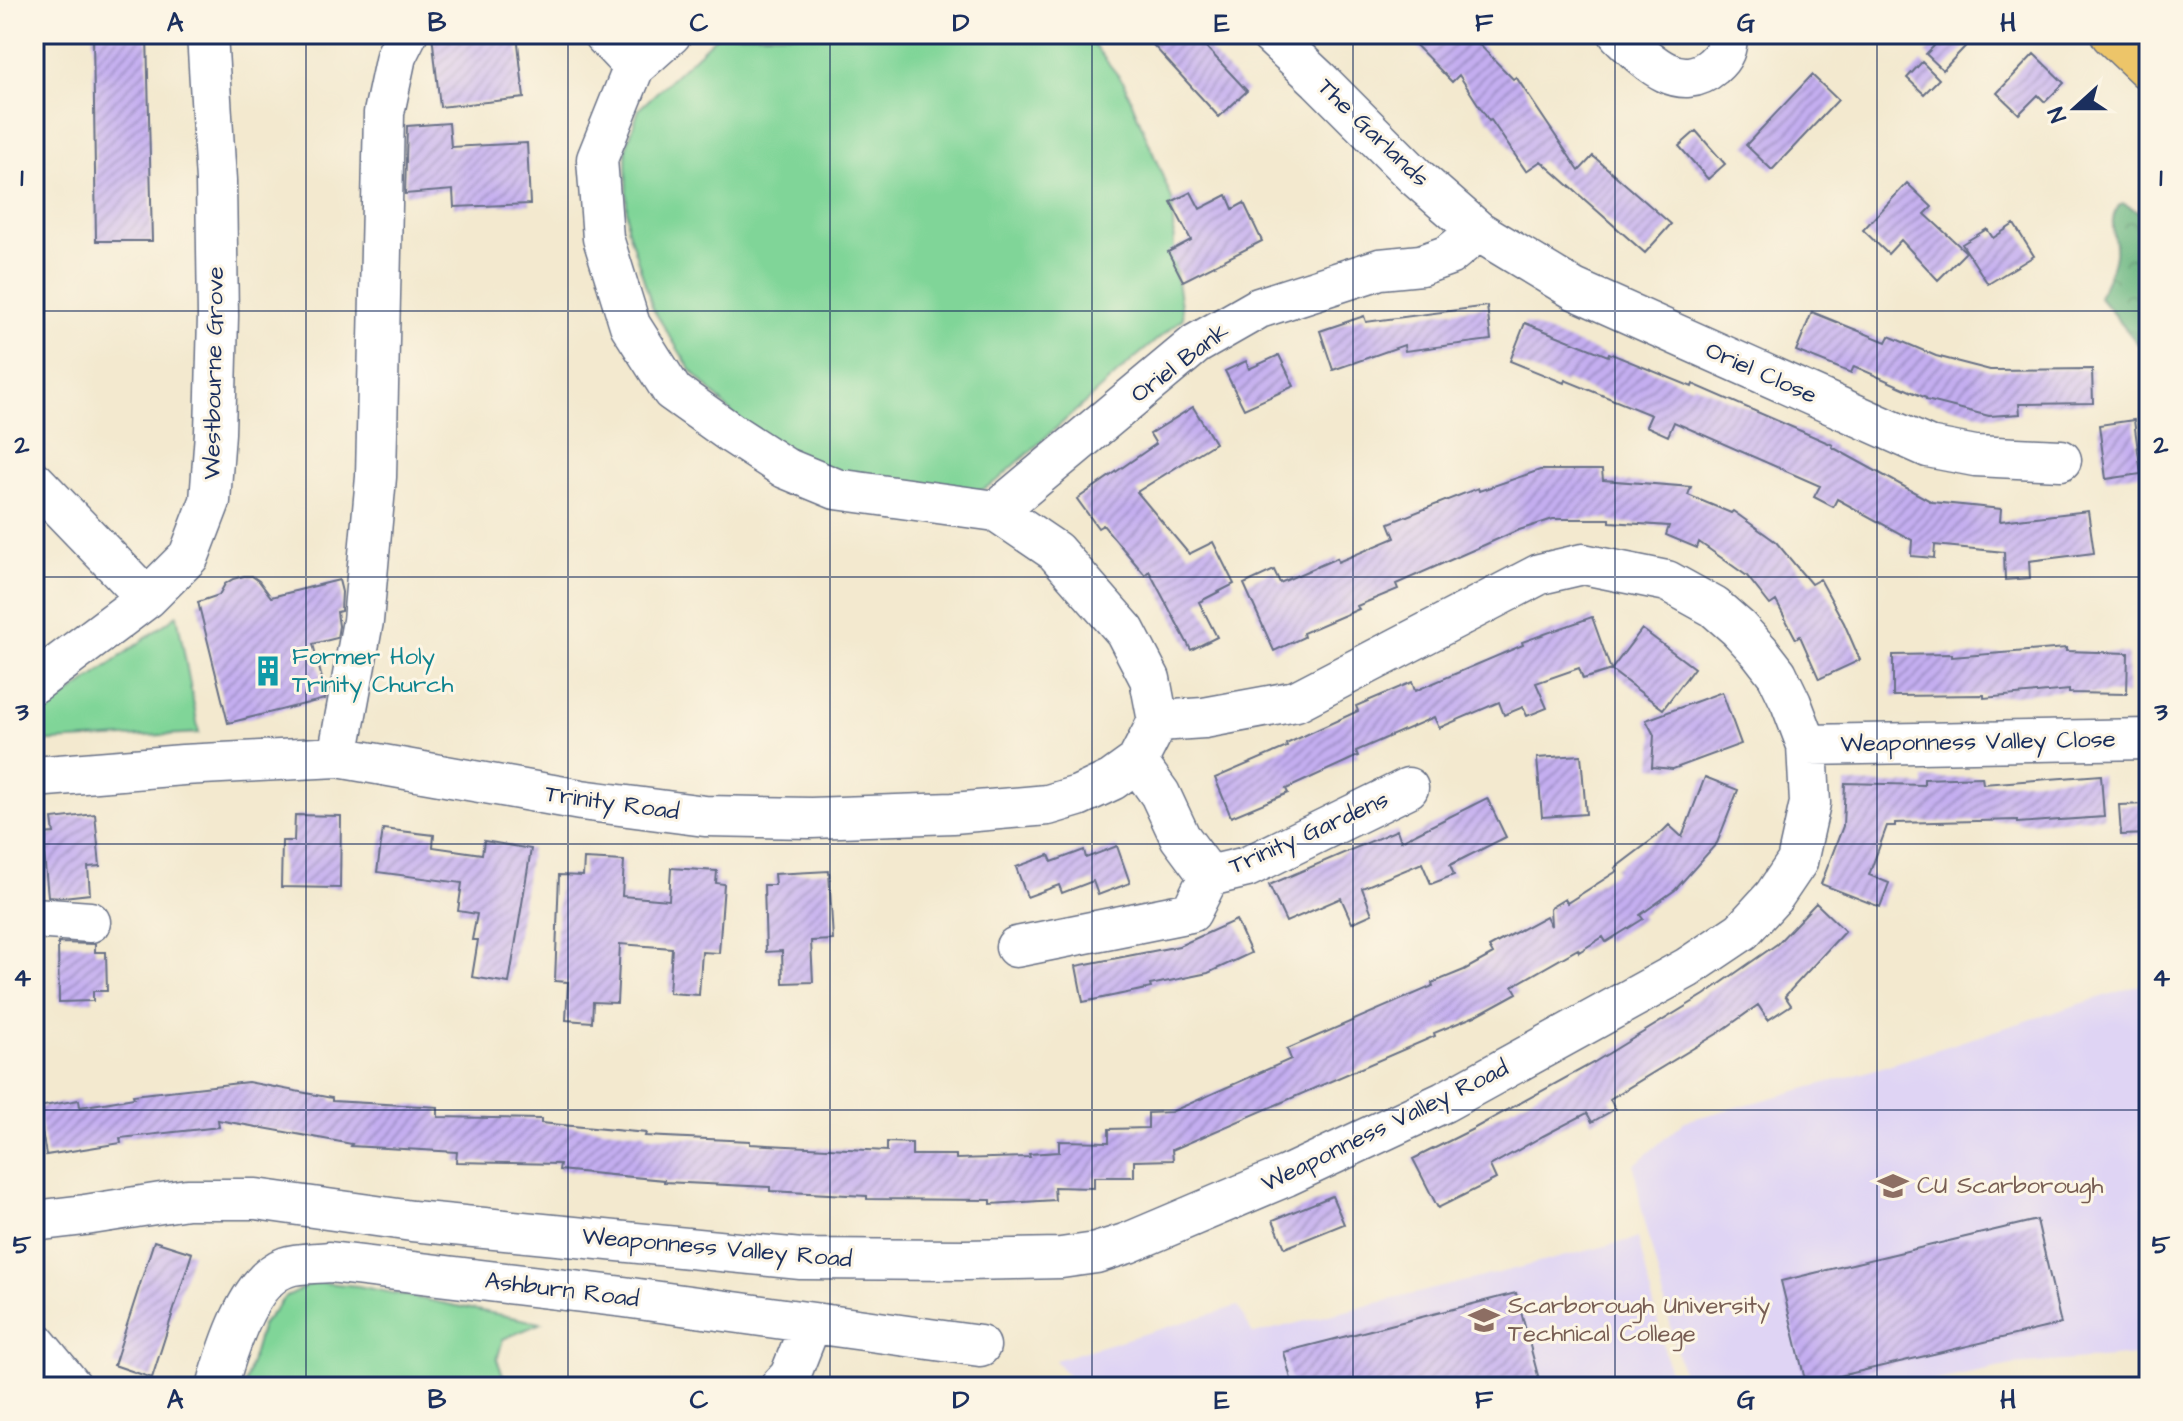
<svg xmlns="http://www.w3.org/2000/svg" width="2183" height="1421" viewBox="0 0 2183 1421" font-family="'Architects Daughter',sans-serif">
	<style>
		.built { fill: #dfd4f4 }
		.green { fill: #80d598; stroke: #4e827b; stroke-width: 2 }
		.forest { fill: url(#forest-crowns); stroke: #42726f; stroke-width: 2 }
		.building { fill: url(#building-hatch) }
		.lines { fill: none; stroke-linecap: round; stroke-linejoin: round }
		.minor-casing { stroke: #677086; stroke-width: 43 }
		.major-casing { stroke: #677086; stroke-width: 47 }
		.minor { stroke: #fff; stroke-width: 40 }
		.major { stroke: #edc569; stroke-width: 44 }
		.grid { fill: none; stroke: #1b2f5e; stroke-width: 2; stroke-opacity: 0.55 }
		.labels { text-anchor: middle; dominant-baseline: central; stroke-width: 6; stroke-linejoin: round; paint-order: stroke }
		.street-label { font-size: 24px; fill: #1b2f5e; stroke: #fcf5e5 }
		.culture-label { font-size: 24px; fill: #0d838f; stroke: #fcf5e5; text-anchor: start }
		.education-label { font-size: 24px; fill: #785e54; stroke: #fcf5e5; text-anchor: start }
		.neatline { fill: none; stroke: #1b2f5e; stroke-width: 3 }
		.grid-label { font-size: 26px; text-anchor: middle; font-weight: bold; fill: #1b2f5e }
	</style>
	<defs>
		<pattern id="forest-crowns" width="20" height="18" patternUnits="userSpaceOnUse" patternTransform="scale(2)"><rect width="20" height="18" fill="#68b680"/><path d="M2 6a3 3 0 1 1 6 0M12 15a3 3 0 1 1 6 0" fill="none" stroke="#55946c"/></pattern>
		<pattern id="building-hatch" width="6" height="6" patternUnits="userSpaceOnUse" patternTransform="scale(2)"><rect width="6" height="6" fill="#c4aef0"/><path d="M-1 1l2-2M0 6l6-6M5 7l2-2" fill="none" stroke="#9e8ec6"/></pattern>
	</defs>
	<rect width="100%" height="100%" fill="#fcf5e5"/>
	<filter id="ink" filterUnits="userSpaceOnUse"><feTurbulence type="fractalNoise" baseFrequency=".0125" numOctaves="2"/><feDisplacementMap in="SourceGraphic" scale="16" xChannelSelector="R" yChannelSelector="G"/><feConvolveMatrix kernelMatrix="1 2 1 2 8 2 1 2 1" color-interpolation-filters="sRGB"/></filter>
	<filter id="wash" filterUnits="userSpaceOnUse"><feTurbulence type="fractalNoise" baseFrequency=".006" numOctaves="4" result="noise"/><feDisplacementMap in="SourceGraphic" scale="32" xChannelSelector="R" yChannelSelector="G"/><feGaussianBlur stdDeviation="1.8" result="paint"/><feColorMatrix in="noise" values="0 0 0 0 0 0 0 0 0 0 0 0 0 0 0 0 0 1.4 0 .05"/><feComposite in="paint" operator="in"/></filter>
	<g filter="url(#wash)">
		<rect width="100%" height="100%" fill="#f3e9cf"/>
		<path class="built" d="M2149,982V1354L2012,1365L1904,1387H1686L1641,1206L1634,1165L1685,1121L1863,1073Z
			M1638,1238L1673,1387H1077L1055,1360L1238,1306L1253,1334Z"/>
		<path class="green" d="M719,34H1085L1124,83L1172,199L1175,270L1183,318L1135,358L999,479L982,490L840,478L743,425L691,370L653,309L627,227L626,149L639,109Z
			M177,615L199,733L34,742V720Z
			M315,1282L358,1286L541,1323L503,1339L497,1360L508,1387H244L262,1325L285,1297Z"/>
		<path class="forest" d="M2124,204L2149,217V357L2099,297C2104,284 2114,268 2115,254C2117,237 2106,220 2120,205Z"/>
		<g id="blocks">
			<path class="building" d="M93,34H147L152,241H96Z
				M432,34H517L524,98L440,107Z
				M1143,34H1194L1247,91L1219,117Z
				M1405,34H1469L1513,79L1516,77L1579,171L1593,156L1671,224L1645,253L1541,161L1526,171L1491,120L1489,121L1459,75L1452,82Z
				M1921,34H1977L1943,70L1926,54L1934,46Z
				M2034,54L2064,83L2045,102L2038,95L2019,114L1997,93Z
				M1922,62L1939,79L1924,94L1907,78Z
				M1812,75L1838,100L1772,170L1746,145Z
				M449,123L451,147L527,143L530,204L454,207L453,190L405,194L407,126Z
				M1696,131L1725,164L1708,179L1679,146Z
				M1907,183L1932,207L1925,214L1966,252L1938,280L1901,240L1888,254L1863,230Z
				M1191,192L1200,209L1227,195L1233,209L1244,203L1262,241L1183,281L1168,252L1191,240L1171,202Z
				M2014,224L2034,256L1988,284L1962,244L1987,229L1993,238Z
				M1487,306L1491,340L1405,351L1404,345L1333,370L1320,331L1364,316L1366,322Z
				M1812,312L1886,342L1889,336L1936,356L1990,370L2092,369L2093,403L2019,404L2020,414L1989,416L1926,400V398L1854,366L1851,373L1796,351Z
				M1525,323L1608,356L1609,353L1692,387L1693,384L1833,445L1832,447L1932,502L2001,509L2000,521L2088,511L2094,553L2029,561L2030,578L2005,580L2004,552L1935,545L1934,558L1911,556L1912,540L1837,499L1833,507L1814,497L1820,486L1674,422L1668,436L1646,426L1651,415L1565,380L1564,383L1510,361Z
				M1279,355L1294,386L1244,409L1225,371L1246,361L1249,369Z
				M1193,407L1215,443L1137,492L1189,554L1213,542L1234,584L1199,602L1217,637L1191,650L1149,571L1145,575L1103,525L1098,528L1077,499L1156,444L1150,434Z
				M2134,420L2141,474L2106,479L2099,425Z
				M1540,470H1602L1603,480L1691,487L1688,495L1731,513L1733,511L1776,542L1811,584L1820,579L1844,623L1860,660L1819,679L1800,636L1796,639L1776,601L1770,605L1747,576L1699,542L1697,548L1666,535L1669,526L1610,522V519H1553L1516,531L1396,584L1398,589L1357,606L1359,609L1303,633L1304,637L1274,651L1244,584L1274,570L1280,583L1337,558L1338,562L1395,538L1389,523L1478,488L1479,491Z
				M244,576H252L259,581L271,597L339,580L342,592L341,611L337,612L339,626L337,638L313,644L326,694L325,699L228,723L198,602L219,595L225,584L233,579Z
				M1592,617L1611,670L1583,679L1579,668L1536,683L1547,708L1527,716L1523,707L1504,715L1499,702L1439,728L1434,717L1356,751L1358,756L1286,789L1288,793L1231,817L1215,778L1287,747L1286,744L1358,711L1356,706L1412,682L1415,691L1523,645L1522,642Z
				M1642,629L1694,668L1663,709L1611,670Z
				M2066,648V651L2128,653L2127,694L2069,693V690L1984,698V695L1893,696V655L1952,654V657Z
				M1722,692L1741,744L1673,769L1652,767L1654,735L1646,720Z
				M1581,755L1586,814L1542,817L1537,758Z
				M2101,775L2104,817L2017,823V820L1895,823V826H1887L1869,875L1889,883L1880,907L1821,884L1843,826L1845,783L1924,785V779L1982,777L1983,784Z
				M1705,777L1738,790L1717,843L1675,890L1640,915L1643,919L1606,942L1603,937L1579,952L1578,949L1513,986L1517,993L1475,1016L1434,1033L1435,1036L1172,1150L1173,1160L1134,1161V1177H1094V1188L1054,1187L1055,1200L991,1204V1200L867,1199V1196L770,1191V1187L664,1182V1180L559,1170L560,1164L456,1162L457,1152L351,1146L352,1144L218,1120L219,1127L120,1138L121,1143L46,1155L38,1107L79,1100L80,1107L134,1098L133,1095L248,1082L332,1098V1101L438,1107V1117L541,1119V1123L646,1133L645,1136L750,1141V1144L887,1151V1142L912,1143V1155H956V1159L1030,1157L1029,1154L1059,1152V1141L1109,1142V1129L1148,1128V1113L1171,1112L1291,1059L1287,1049L1433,986L1432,983L1464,970L1493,954L1489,947L1546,916L1551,926L1550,908L1565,899L1567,903L1617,871L1615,868L1661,833L1669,825L1682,837Z
				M1487,798L1506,837L1450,865L1454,875L1431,884L1422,863L1362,888L1372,914L1352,923L1341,898L1286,922L1269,885L1397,830L1401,841Z
				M2149,804V834L2121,835L2119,805Z
				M95,814L100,866L88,867L90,894L63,897L48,896L42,834L54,833L52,819Z
				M295,815L341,816L340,888L281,887L282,841H294Z
				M383,829L434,835L433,847L482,854L484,841L531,849L509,983L472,977L478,940H472L477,914L458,911L462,883L377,872Z
				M1117,846L1130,883L1098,895L1093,881L1062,893L1059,885L1027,897L1016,867L1049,855L1052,862L1084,850L1086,858Z
				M584,859L624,861L622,896L669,900L671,868L717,871L716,883L724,884L719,953L702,952L699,995L669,993L672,948L620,944L617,1003L593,1002L592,1022L566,1020L568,982L555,981L559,875L583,876Z
				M829,871L833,940L811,941L813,982L783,983L782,951L766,952L764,885H775L774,874Z
				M1816,903L1845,931L1785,996L1791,1005L1768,1020L1758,1005L1720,1032L1610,1099L1615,1109L1592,1122L1587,1113L1543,1136L1490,1166L1496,1179L1438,1208L1413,1159L1473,1129L1593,1063L1704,995L1777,944Z
				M1236,920L1251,953L1208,973L1150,985L1151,988L1083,1002L1076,966L1179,946Z
				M58,943L95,944V952H106L107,991H93V1001L59,1002Z
				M1332,1196L1344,1224L1285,1248L1273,1220Z
				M2037,1220L2061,1324L1806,1384L1781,1281Z
				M154,1241L192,1253L152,1378L114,1365Z
				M1516,1293L1541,1387H1293L1284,1352Z"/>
		</g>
	</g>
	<g filter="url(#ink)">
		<use href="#blocks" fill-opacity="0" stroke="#677086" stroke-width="2"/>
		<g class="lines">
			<g class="minor-casing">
				<path id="minor" d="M603,34L634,67
					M671,34L634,67L597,159L603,238L630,325L672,391L731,433L785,468L836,489L996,511L1055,551L1125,631L1150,679L1158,721
					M1270,34L1319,80L1416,177L1478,231L1574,289L1928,447L1975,456L2061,460
					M1619,34C1644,58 1678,96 1713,66C1724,57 1727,48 1727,34
					M34,481L147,598
					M996,511L1196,344L1259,308L1380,269L1421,265L1449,255L1478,231
					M34,683L147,598L189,556L210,501L215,433L218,316L216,181L207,34
					M1807,745L2149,739
					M338,757L363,621L376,477L384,113L396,56L407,34
					M34,777L183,765L338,757L581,800L705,816L811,818L953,813L1048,805L1078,796L1112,780L1137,762L1158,721
					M1209,876L1247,867L1408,788
					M34,918L90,922
					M1016,947L1191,912L1209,876L1180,837L1160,794L1137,762
					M34,1221L85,1215L187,1199H256L412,1221L801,1259L965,1260L1061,1258L1096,1253L1128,1243L1286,1176L1444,1102L1687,968L1742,931L1774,896L1797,862L1810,803L1807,745L1791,703L1777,674L1760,652L1738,628L1714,607L1667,581L1583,564L1540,574L1296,701L1204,718L1158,721
					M34,1341L72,1387
					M217,1387C227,1351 248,1280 286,1267C299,1262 316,1264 329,1262L624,1297L980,1346
					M780,1387L790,1376L811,1323"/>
			</g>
			<g class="major-casing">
				<path id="major" d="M2113,34L2149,68"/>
			</g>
			<use href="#minor" class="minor"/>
			<use href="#major" class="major"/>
		</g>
	</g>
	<path class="grid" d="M306,34V1387M568,34V1387M830,34V1387M1092,34V1387M1353,34V1387M1615,34V1387M1877,34V1387M34,311H2149M34,577H2149M34,844H2149M34,1110H2149"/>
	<defs>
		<g id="building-bare" transform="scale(2.4)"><path d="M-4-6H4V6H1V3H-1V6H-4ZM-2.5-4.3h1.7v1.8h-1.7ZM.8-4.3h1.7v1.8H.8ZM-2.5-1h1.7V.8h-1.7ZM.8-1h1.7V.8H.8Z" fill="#0f9aa8" stroke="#fcf5e5" stroke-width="2.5" paint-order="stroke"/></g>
		<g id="university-bare" transform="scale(2.4)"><path d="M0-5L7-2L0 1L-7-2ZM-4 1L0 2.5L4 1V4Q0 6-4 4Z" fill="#8d6e63" stroke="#fcf5e5" stroke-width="2.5" paint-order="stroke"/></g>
		<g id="school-bare" transform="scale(2.4)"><path d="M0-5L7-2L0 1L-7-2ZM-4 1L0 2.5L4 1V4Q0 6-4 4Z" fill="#8d6e63" stroke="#fcf5e5" stroke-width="2.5" paint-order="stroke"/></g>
	</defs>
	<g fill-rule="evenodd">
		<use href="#building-bare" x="268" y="671"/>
		<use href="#university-bare" x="1893" y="1186"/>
		<use href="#school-bare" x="1484" y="1320"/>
	</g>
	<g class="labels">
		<g class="street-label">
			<text transform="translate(1373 133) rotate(44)">The Garlands</text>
			<text transform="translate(1180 363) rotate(-37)">Oriel Bank</text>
			<text transform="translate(214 373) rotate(-89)">Westbourne Grove</text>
			<text transform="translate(1761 373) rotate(24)">Oriel Close</text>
			<text transform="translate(1978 742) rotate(-1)">Weaponness Valley Close</text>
			<text transform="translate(612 803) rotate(8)">Trinity Road</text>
			<text transform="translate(1309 833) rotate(-24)">Trinity Gardens</text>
			<text transform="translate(1385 1126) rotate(-26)">Weaponness Valley Road</text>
			<text transform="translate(717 1248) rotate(5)">Weaponness Valley Road</text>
			<text transform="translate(562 1290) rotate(7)">Ashburn Road</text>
		</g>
		<g class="culture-label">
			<text x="292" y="657">Former Holy<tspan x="292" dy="28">Trinity Church</tspan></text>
		</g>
		<g class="education-label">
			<text x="1917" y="1186">CU Scarborough</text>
			<text x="1508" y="1306">Scarborough University<tspan x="1508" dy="28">Technical College</tspan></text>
		</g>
	</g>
	<rect width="2183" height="1421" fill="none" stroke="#fcf5e5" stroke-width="88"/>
	<g transform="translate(2075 108) rotate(249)" stroke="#fcf5e5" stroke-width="6" paint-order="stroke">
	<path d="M0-6L14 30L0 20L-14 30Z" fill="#1b2f5e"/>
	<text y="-12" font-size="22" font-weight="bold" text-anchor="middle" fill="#1b2f5e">N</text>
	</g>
	<rect x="44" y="44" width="2095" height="1333" class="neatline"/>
	<g class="grid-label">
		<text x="175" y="31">A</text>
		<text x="437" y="31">B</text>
		<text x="699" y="31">C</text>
		<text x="961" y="31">D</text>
		<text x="1222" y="31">E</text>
		<text x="1484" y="31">F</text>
		<text x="1746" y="31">G</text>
		<text x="2008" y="31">H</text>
		<text x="22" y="186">1</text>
		<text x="2161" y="186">1</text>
		<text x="22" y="453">2</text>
		<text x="2161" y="453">2</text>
		<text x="22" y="720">3</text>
		<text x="2161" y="720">3</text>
		<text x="22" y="986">4</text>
		<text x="2161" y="986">4</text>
		<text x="22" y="1253">5</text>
		<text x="2161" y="1253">5</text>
		<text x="175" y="1408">A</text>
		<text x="437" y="1408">B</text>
		<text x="699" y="1408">C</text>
		<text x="961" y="1408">D</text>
		<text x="1222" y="1408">E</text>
		<text x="1484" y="1408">F</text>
		<text x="1746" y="1408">G</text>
		<text x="2008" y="1408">H</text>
	</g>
</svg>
